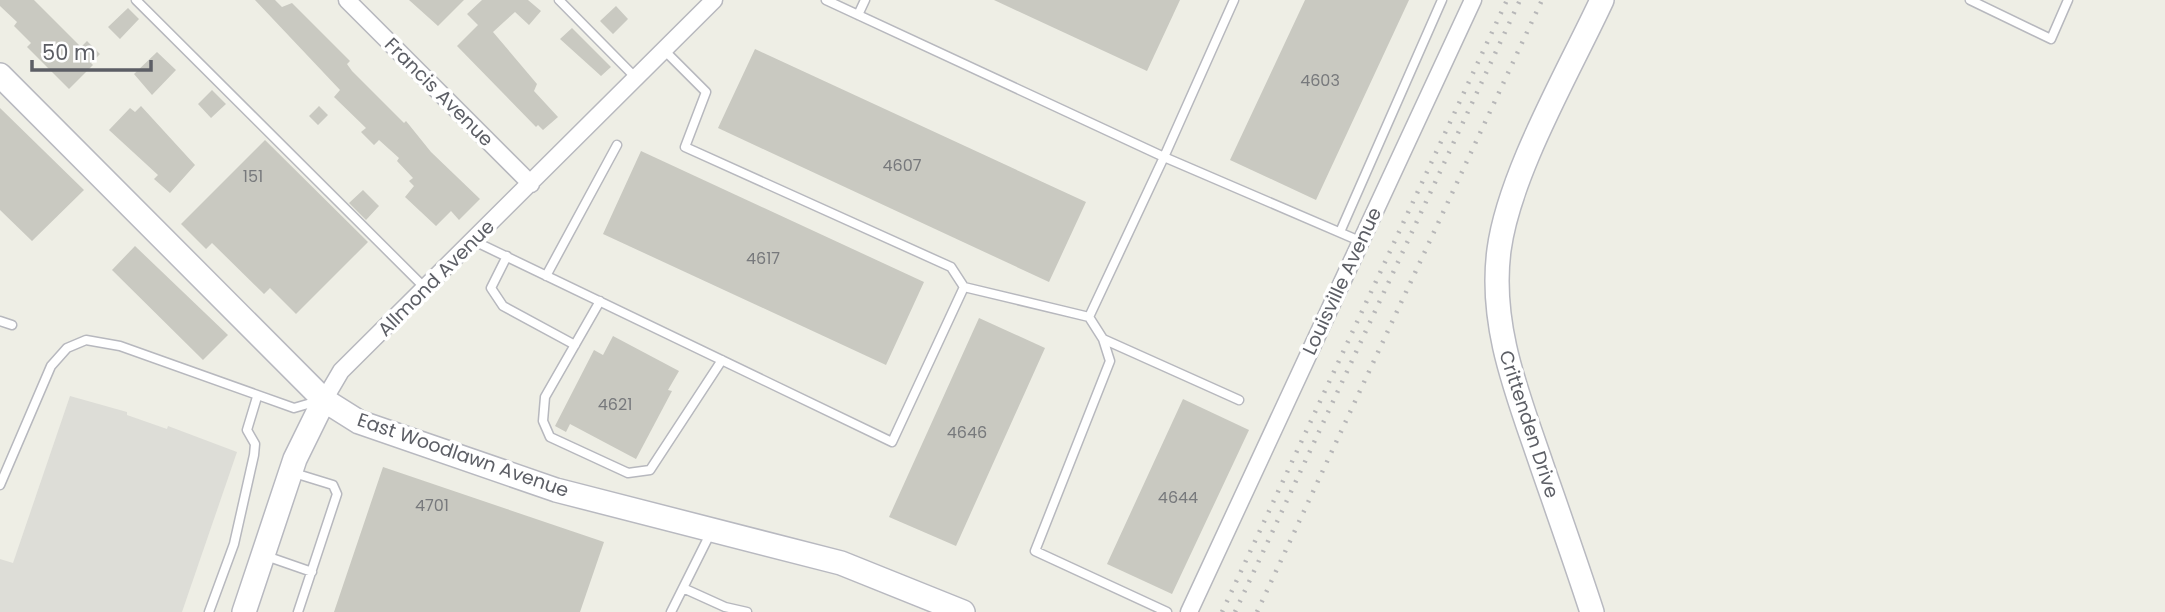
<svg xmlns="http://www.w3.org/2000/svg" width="2165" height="612" viewBox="0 0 2165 612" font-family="Poppins,sans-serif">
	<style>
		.industrial { fill: #ddddd7 }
		.building { fill: #c9c9c1 }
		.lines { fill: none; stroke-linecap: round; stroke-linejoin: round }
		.lane-casing { stroke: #b7b8be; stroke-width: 11 }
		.street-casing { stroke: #b7b8be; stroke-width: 19 }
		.secondary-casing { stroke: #b8b9c0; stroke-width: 26 }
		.lane { stroke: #fff; stroke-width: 8 }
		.street { stroke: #fff; stroke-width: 16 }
		.secondary { stroke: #fff; stroke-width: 23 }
		.rail { stroke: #b7b7b8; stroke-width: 4.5; stroke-dasharray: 2 9; stroke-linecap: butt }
		.labels { text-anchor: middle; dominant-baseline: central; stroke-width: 7; stroke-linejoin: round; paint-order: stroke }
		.number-label { font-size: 16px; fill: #77797c }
		.street-label { font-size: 19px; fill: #5c5e65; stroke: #fff }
	</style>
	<rect width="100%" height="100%" fill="#eeeee5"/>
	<path class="industrial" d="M70,396L127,412V415L167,429L168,426L237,452L182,612H0V559L13,563Z"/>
	<path class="building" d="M0,0H34L81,47L87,41L100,54L91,63L93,65L69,89L27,47L31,43L14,26L17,22L0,6Z
		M255,0H275L282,7L292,3L350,61L347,64L352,71L404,123L406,121L431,152L480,199L459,220L451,211L436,226L405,197L414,186L409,181L413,178L397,161L399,158L379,140L374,145L361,132L366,128L334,97L340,90Z
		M409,0H464L438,26Z
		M482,0H528L541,11L529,25L515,12L493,32L537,84L534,91L558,117L543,130L538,125L536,127L457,46L478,25L467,14Z
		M994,0H1180L1147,71Z
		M1305,0H1409L1316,200L1230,160Z
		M616,6L628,19L613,34L600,21Z
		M128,8L139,19L120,39L108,27Z
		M572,28L611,67L601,76L560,39Z
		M755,49L1086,202L1049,282L718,128Z
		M157,52L176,70L152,95L134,74Z
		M212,90L226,104L211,118L198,104Z
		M141,106L195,165L170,193L154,179L158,175L109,130L130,108L135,112Z
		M319,106L328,115L318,125L309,116Z
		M0,108L84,190L32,241L0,210Z
		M265,140L368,242L296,314L270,288L264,294L212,243L206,249L181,224Z
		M641,151L924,282L886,365L603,234Z
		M363,190L379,206L366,220L349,203Z
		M135,246L228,335L203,360L112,270Z
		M979,318L1045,348L956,546L889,517Z
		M613,336L679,371L668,390L672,391L636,459L570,424L566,432L555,426L594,350L603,355Z
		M1183,399L1249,430L1172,594L1107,564Z
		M383,467L604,542L580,612H334Z"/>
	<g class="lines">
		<g class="lane-casing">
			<path id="lane" d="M136,0L426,289
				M559,0L636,78
				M826,0L1164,157L1089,317L964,287
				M1234,0L1164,157L1362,242
				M1970,0L2051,39L2068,0
				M858,15L865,0
				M1340,232L1442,0
				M474,241L892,442L964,287L951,267L685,147L706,92L664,50
				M507,256L491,288L503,306L575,345
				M546,276L617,145
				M600,301L545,397L543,421L550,437L628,473L650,470L722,360
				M1089,317L1103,339L1110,361L1035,551L1167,612
				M0,321L12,325
				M1103,339L1239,400
				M294,473L333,485L337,494L298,612
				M0,485L51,366L67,348L86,340L120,346L294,408L318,401
				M266,556L312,572
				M683,588L725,607L747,612
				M209,612L234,544L254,455L255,444L247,430L257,397
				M671,612L711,532"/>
		</g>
		<g class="street-casing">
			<path id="street" d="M347,0L531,184
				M324,400L341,371L714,0
				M1189,612L1473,0"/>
		</g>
		<g class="secondary-casing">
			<path id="secondary" d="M0,75L324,400L359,422L556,490L841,563L963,612
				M244,612L295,459L324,400
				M1592,612C1576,563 1559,515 1542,466C1518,395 1489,326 1499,250C1509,174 1569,71 1602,0"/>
		</g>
		<use href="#lane" class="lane"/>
		<use href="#street" class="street"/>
		<use href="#secondary" class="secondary"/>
		<path class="rail" d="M1222,612L1507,0
			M1235,612L1520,0
			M1257,612L1542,0"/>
	</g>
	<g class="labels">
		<g class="number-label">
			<text x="1320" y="80">4603</text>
			<text x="902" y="165">4607</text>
			<text x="253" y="176">151</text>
			<text x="763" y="258">4617</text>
			<text x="615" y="404">4621</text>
			<text x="967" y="432">4646</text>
			<text x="1178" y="497">4644</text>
			<text x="432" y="505">4701</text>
		</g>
		<g class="street-label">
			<text transform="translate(439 92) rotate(45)">Francis Avenue</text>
			<text transform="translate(436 278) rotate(-45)">Allmond Avenue</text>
			<text transform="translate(1342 281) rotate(-65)">Louisville Avenue</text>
			<text transform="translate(1529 424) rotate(72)">Crittenden Drive</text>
			<text transform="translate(463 455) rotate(19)">East Woodlawn Avenue</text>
		</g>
	</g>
	<path d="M32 60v10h119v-10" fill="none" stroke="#5c5e65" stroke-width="3.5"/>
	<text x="42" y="60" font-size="21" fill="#5c5e65" stroke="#ffffff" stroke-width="5" paint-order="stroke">50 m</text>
</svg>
